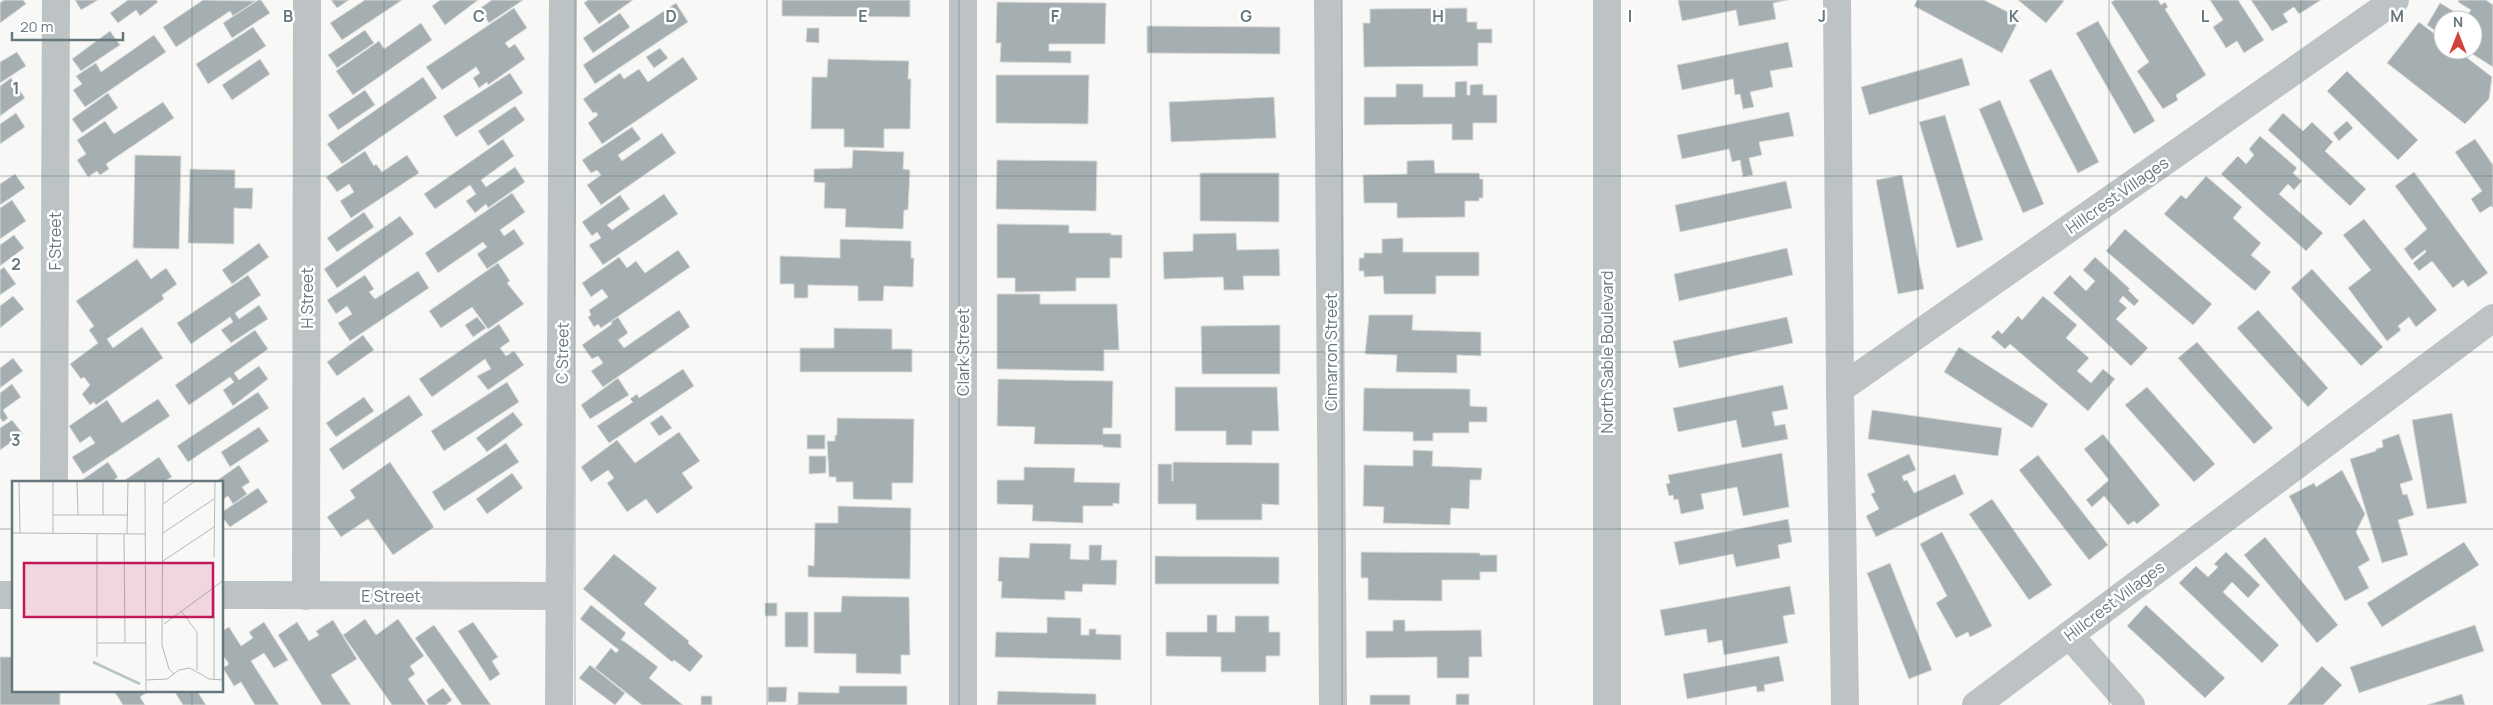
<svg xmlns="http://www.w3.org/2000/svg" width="2493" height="705" viewBox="0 0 2493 705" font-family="Manrope,sans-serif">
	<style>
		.building { fill: #a5afb2; stroke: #dadad8 }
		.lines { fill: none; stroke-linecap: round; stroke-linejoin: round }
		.minor { stroke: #bdc3c5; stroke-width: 28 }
		.grid { fill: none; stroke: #66787e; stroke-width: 1; stroke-opacity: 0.55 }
		.labels { text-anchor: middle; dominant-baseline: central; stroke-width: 5; stroke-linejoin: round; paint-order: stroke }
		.street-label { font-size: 16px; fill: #66787e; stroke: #fff }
		.inset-river { fill: none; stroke: #b7c4c6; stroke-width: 2.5 }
		.inset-road { fill: none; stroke: #b1b9bb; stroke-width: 1 }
		.view { fill: #c2185b; fill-opacity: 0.15; stroke: #c2185b; stroke-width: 2.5 }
		.inset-edge { fill: none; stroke: #66787e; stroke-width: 2.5 }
		.grid-label { font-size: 16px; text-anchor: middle; font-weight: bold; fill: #66787e; stroke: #fff; stroke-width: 5; stroke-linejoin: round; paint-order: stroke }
	</style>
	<rect width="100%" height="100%" fill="#f8f8f6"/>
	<path class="building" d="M4,0H23L26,4L0,23V3Z
		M75,0H98L81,10Z
		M128,0H156L158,2L140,16L136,10L118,23L110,13Z
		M203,0L256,1L233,16L230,11L176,47L163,27Z
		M258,0H261L270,13L232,38L223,23Z
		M331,0H349L337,8Z
		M365,0H402L342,40L330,23Z
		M440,0H478L445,25L432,6Z
		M492,0H523L489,23L479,9Z
		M588,0H633L599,24L584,3Z
		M782,0H910V17L782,16Z
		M1678,0H1788L1773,3L1776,19L1739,26L1736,10L1682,21Z
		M1917,0H1984L2020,18L2002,53L1914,6Z
		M2018,0H2062L2064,1L2046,23Z
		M2115,0H2158L2161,5L2165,2L2168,7L2165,9L2206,75L2176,95L2178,100L2163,109L2137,71L2149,62L2111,2Z
		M2210,0H2238L2264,40L2244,53L2237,41L2226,48L2213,27L2223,20Z
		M2251,0H2321L2299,14L2294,7L2283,14L2288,22L2272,31Z
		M2459,0H2486L2493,5V67L2466,50H2473V20H2443V36L2427,25L2440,3L2465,18L2471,10L2458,2Z
		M997,2L1106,3L1105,44H1049V51H1071V63L1000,62L1001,43H996Z
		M676,3L688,22L595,84L583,65Z
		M514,8L527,28L505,43L509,48L515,44L525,59L488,85L487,82L479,88L473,78L480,73L476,67L442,90L426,67Z
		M1467,8V22H1477V29H1492V43H1478V66L1364,67L1363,23H1370V9Z
		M620,13L630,27L593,53L583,38Z
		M2098,21L2155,121L2134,134L2076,33Z
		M2419,22L2443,40V50H2457L2492,77L2489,99L2465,124L2387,63Z
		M421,23L432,40L353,95L336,71L379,41L384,49Z
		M1147,26L1280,27V54L1147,53Z
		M253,27L266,46L208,84L196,64Z
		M807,28H819V43L806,42Z
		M365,30L374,43L337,68L328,55Z
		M110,31L120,45L81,71L72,59Z
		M154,35L166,52L85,107L73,90L82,84L76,76L96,63L101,72Z
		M1788,42L1793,67L1770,71L1773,87L1750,92L1754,107L1743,109L1740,94L1735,95L1733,79L1682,90L1677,65Z
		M660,48L668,58L654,68L646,57Z
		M17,52L26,66L0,83V62Z
		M683,57L698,79L602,144L588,123L598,115L596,112L593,113L583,99L620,73L624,79L639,69L648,82Z
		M1962,58L1970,85L1869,115L1861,87Z
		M260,59L270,74L232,100L222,85Z
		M828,59L909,61L908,79H911L910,129H884V148L844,147V129H811L812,77H827Z
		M2051,69L2099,162L2078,173L2029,80Z
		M2347,71L2418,140L2398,160L2327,91Z
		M510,73L523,93L456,137L443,116Z
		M996,75H1089L1088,124L996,123Z
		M423,77L437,98L342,164L327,144Z
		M11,78L25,98L0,116V86Z
		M1467,81V95H1470V85L1483,84V95H1497V123H1473V140H1452V124L1364,125V97H1396V84H1423V97H1455V82Z
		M365,90L375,105L338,130L328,115Z
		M108,93L118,108L82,133L72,119Z
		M1274,97L1276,138L1171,142L1169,102Z
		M2000,100L2044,204L2023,213L1979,109Z
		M163,102L174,118L106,164L109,169L100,175L97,171L88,177L77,160L86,154L77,140L105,121L114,134Z
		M515,106L525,120L488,146L478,131Z
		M1789,112L1794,136L1759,142L1762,155L1749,158L1753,175L1743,177L1740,160L1732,162L1729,149L1682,159L1677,135Z
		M16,113L25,127L0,144V124Z
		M2283,113L2303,131L2312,122L2333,142L2325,151L2366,189L2350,206L2268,130Z
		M1945,115L1983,240L1957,248L1919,122Z
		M2347,121L2353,128L2339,141L2333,133Z
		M632,127L641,139L618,155L622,161L662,133L676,153L601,205L587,185L601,175L597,170L591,173L582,160Z
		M2260,136L2297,168L2293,173L2302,181L2294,190L2288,184L2279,194L2323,233L2306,251L2221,174L2238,156L2246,164L2254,155L2249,149Z
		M503,139L514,156L481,180L486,187L515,167L525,182L488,208L486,204L475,213L466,201L476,194L470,185L435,209L424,194Z
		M2475,139L2493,165V208L2491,206L2480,213L2471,199L2482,191L2455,152Z
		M853,150L904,152L903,169L910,170L908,210H904L903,229L845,227L846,209L824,208L825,183L814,182V169L852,168Z
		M365,151L374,166L376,164L382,172L407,155L419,173L351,218L340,201L354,192L349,184L337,192L326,177Z
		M135,155L181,156L179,249L133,248Z
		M997,160L1097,161L1096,211L996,209Z
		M1434,160L1435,173H1479L1480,179H1483V198H1479V201H1465V217L1397,218V203H1364L1363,175L1407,174V161Z
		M190,169L235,170V188H253L252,209L234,208V244L188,243Z
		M2414,172L2488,273L2468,287L2463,280L2453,288L2432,261L2419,271L2413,263L2426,252L2425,250L2412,260L2404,249L2427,229L2395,186Z
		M1200,173H1279V222L1200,221Z
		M15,174L25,188L0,205V184Z
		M1902,175L1924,289L1898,294L1876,180Z
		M2206,176L2242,207L2233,218L2261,243L2251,255L2271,272L2255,291L2164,214L2181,195L2186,199Z
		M1786,181L1792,208L1680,232L1675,205Z
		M512,193L525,212L500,230L504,236L514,229L524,244L487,269L477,254L487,247L483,242L438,273L425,253Z
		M664,194L678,214L603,265L589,245L601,238L597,232L592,236L582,222L620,195L630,209L607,225L612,230Z
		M12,200L26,221L0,239V208Z
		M364,212L374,227L337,252L327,238Z
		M400,216L414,234L337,288L324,269Z
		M2364,219L2437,310L2416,327L2409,317L2398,326L2401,330L2387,341L2348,288L2371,270L2343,235Z
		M997,224L1069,225V233H1111V235H1122V258H1110V278H1076V291L1015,292V278H997Z
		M2125,229L2212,304L2193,325L2106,251Z
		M1236,233L1237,250L1279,249L1280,276H1243L1244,290H1224L1223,277L1164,279L1163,252L1193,251V234Z
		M14,235L24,248L0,266V245Z
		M1403,238V252H1479V276H1436V294H1384L1383,276L1364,277V271H1359V258H1364V253H1382V239Z
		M840,239L911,241V258H914L913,287L884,286L883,301H858V286L808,285V298H794V284H780V256L840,258Z
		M259,243L269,257L232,284L222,270Z
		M1787,248L1793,275L1679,301L1674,274Z
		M678,250L690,267L601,328L598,324L594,327L588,317L591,315L589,310L608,297L602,289L591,297L582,283L619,257L627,268L636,261L645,273Z
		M2095,257L2130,289L2128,290L2139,301L2134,306L2123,296L2119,301L2127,308L2116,319L2148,348L2131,366L2053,293L2070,275L2086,291L2095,281L2083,270Z
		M137,259L151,279L166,268L177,284L162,295L164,299L107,339L113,348L142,327L163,358L96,405L94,402L90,405L82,394L90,385L84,377L81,379L70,364L98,343L89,330L94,326L76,301Z
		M498,263L510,281L507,283L524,304L488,329L472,307L441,328L429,311Z
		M4,267L16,284L0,295V270Z
		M2312,269L2383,347L2361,366L2291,288Z
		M418,271L429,288L350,341L338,323L352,314L347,306L336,314L327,300L365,275L374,289L369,292L375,299Z
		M248,275L261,295L235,313L239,319L259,305L268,319L231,343L221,330L233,322L230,317L191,344L177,323Z
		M997,294H1040V304H1117L1119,350H1104V371L997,369Z
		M13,296L24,309L0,328V306Z
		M2043,296L2077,325L2066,338L2089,358L2077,371L2091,383L2103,369L2115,379L2088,411L2010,344L2005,349L1991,337L1998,330L2002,334L2018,316L2022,320Z
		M679,310L690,327L603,387L591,371L603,363L598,356L592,359L582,345L612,324L611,322L618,317L628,333L618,340L624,348Z
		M2258,310L2328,388L2308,407L2237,328Z
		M1369,315H1413L1412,330L1481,332V356L1457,355V373L1396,372L1397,355L1365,354Z
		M477,317L486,328L473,337L465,325Z
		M1787,317L1793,343L1679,368L1673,341Z
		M499,324L510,341L500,348L506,356L514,351L524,365L488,390L477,376L491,369L485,359L432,397L419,379Z
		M1280,325V374H1202L1201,326Z
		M834,328L892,329V349H912V372H800V348H834Z
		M255,330L268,349L234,373L239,380L259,366L268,379L233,406L223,390L234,382L230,377L189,405L175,385Z
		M363,335L374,350L337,376L327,362Z
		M2197,342L2273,428L2254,444L2178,358Z
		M1959,347L2048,404L2032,428L1944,372Z
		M13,358L23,371L0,388V368Z
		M683,369L694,386L609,443L597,426L633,402L630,399L637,394L639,398Z
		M618,378L629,395L590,419L581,405Z
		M998,379L1113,381L1112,428H1103V434H1121V448L1103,447V445L1034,444L1035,427L997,426Z
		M507,382L519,402L444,451L431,431Z
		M12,384L21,397L3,410L8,418L3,422L0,418V393Z
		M1783,385L1788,409L1772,412L1775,426L1785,424L1788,439L1742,448L1736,420L1678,432L1673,408Z
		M1175,387H1277L1279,431H1252V445H1226V431H1175Z
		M2147,387L2215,464L2194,482L2125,405Z
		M1364,388L1470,389V406L1487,407V422H1469V433H1433V441H1413V432L1363,431Z
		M258,392L269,408L188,462L177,446Z
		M409,395L423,415L343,470L329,449Z
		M364,397L374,411L336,437L326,423Z
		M158,399L170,416L83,474L72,457L95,443L90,436L80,443L69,426L107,400L122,423Z
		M1872,410L2002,428L1998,456L1868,439Z
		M513,412L523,425L487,452L476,438Z
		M2452,413L2467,503L2427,509L2412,420Z
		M662,415L672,428L659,436L650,423Z
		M837,418L914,419L913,483H892V500L853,499V482H836V477H829L827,441H835V435H837Z
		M12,420L23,434L0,450V428Z
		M259,427L269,441L230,467L221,452Z
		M679,432L700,461L682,473L693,488L657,514L646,499L627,512L607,483L614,478L608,470L591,482L581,467L617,440L635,463Z
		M2103,434L2160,505L2137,524L2134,521L2128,525L2104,496L2092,507L2086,500L2109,480L2084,449Z
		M2399,434L2413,480L2400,484L2403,495L2407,494L2414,515L2398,520L2408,555L2382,563L2350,459L2376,451V449L2383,447L2382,440Z
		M807,435H825V449H807Z
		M506,443L519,462L444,511L432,492Z
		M1413,450L1433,451L1432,466L1482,468L1481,480H1470L1469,509L1451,508L1450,525L1383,523L1384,507L1363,506L1364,465L1413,466Z
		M1782,453L1789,507L1743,516L1737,487L1701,494L1704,509L1681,514L1678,499L1674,500L1673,495L1669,496L1666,484L1670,483L1668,475Z
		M1909,454L1916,470L1902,476L1904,481L1907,480L1914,493L1955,474L1964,494L1876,537L1866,516L1879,509L1871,494L1875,492L1867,474Z
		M2038,455L2108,545L2089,560L2019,470Z
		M809,456H826V473L809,474Z
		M159,457L172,477L163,482H122Z
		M108,462L118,477L113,481L114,482H79Z
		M390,462L434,527L393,555L368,519L341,537L327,517L355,498L350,490Z
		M1173,462L1279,463V505L1262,504V520H1196V504H1158V464H1172V481H1173Z
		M239,465L250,482L242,487L247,494L233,504L228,496L222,500V482H215Z
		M1024,467L1075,468L1074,482L1120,483L1119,504L1113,503V506H1083V523L1032,521L1033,505L997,504V480H1024Z
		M2342,470L2365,514L2356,532L2370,560L2358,567L2369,588L2345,601L2289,496L2314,483L2316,487Z
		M512,473L523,488L487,514L476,499Z
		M258,488L268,502L230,527L222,517V512Z
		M1992,499L2052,585L2029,600L1969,514Z
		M838,506L911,508L910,579L808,577V565L814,566L815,523H838Z
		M1788,519L1792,542L1778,545L1780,558L1736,567L1733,554L1679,565L1674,542Z
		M1942,532L1992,626L1970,637L1968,632L1956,638L1936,603L1947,596L1920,544Z
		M2265,537L2338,625L2317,643L2244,555Z
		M2464,542L2479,565L2382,627L2367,603Z
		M1030,543L1071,544L1070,559L1089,560V545H1102L1101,560H1117L1116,585L1083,584L1082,592L1065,591V600L1001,598L1002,582L998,581L999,557L1029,558Z
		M1361,552L1480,553V555H1497V572H1480V580H1442V601L1368,600V578H1361Z
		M2226,552L2260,585L2248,598L2232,582L2223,592L2279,645L2262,663L2179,583L2196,566L2208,577L2218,567L2214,564Z
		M614,554L657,588L644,604L689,641L688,643L703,656L690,672L674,660L672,662L583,589Z
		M1155,556L1279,557V584H1155Z
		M1890,563L1932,670L1909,679L1867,573Z
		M1790,586L1795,614L1783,616L1788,643L1724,655L1722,640L1708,643L1706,629L1665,636L1660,610Z
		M842,596L909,597L910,655H901V674L856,673V654L814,653V612H841Z
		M765,603H777V616H765Z
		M591,605L626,633L621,640L625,642L658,667L649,678L683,705H642L595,668L611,648L616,653L619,650L580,619Z
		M2146,605L2225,678L2205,698L2127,626Z
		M785,612H808V647H785Z
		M1207,615H1217V632H1235V616H1269V632H1280V656H1266V672H1221V657L1166,656V632H1207Z
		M1047,617L1081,618V635H1089V629H1096V634L1121,635V660L995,657L996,632L1047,633Z
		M365,619L376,635L398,619L424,656L410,666L415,674L408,679L426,705H392L343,635Z
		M333,620L357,659L331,675L351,705H322L278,635L297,622L309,641L319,635L316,631Z
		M1393,620H1405V631L1481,630L1482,657H1469V678H1437V657L1366,658V631H1393Z
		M264,622L288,660L274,668L264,653L251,661L279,705H255L241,682L234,686L223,668L229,664L222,654V631L229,627L241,646L253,638L249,632Z
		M473,622L498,657L492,661L500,674L490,681L458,631Z
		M434,625L491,705H462L415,638Z
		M2475,625L2484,651L2359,693L2350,667Z
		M1779,656L1784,681L1764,685L1765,691L1757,692L1756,686L1687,699L1683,674Z
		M0,657H14V691H60V705H0Z
		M590,665L625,693L615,705L579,678Z
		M2322,666L2342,685L2323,705H2287Z
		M839,686H907V705H796L798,704V692L839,693Z
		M768,687H787L786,702H768Z
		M443,688L452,700L446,705H429L426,700Z
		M114,691H149L140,697L145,705H123Z
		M174,691H197L206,705H183Z
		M998,691L1096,694V705H997Z
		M1456,694H1469V705H1456Z
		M2462,694L2465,705H2427Z
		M1370,695H1410V705H1370Z
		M701,696H712V705H701Z"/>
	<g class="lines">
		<path class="minor" d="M963,0V705
			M1328,0L1333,705
			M1607,0V705
			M1837,0L1840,389L1845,705
			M1840,389L2395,0
			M54,482L56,0
			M0,595H14
			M222,595L559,596
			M306,596L307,0
			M2069,635L2131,705
			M559,705L563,0
			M1976,705L2493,318"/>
	</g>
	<path class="grid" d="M192,0V482M384,0V705M575,0V705M767,0V705M959,0V705M1151,0V705M1342,0V705M1534,0V705M1726,0V705M1918,0V705M2109,0V705M2301,0V705M0,176H2493M0,352H2493M0,529H14M222,529H2493M192,691V705"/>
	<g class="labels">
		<g class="street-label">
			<text transform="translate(2117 195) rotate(-35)">Hillcrest Villages</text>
			<text transform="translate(55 241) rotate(-90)">F Street</text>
			<text transform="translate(307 298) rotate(-90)">H Street</text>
			<text transform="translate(963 352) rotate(-90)">Clark Street</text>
			<text transform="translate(1331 352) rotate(-90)">Cimarron Street</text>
			<text transform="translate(1607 352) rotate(-90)">North Sable Boulevard</text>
			<text transform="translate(562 353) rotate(-89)">C Street</text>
			<text x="391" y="596">E Street</text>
			<text transform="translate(2114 601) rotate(-37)">Hillcrest Villages</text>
		</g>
	</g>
	<g transform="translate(12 481)">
		<rect width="211" height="211" fill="#f8f8f6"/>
		<path class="inset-river" d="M81,181L128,203"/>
		<path class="inset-road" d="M7,0L8,52M41,0V52M65,0L66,34M133,0L134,211M151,0L150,164L157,188L162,193M151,23L183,0M41,34H116M91,34V0M0,52L134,53M151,52L202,18M85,53V176M112,53L113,162M115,53L116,0M202,76L203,0M151,80L202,46M169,130L185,151V189M152,143L212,99M85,162H134M134,199L155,198L167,189L178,187L197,198L212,199M202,199V105"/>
		<path class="view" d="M12,82H201V136H12Z"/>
		<rect width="211" height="211" class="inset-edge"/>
	</g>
	<g class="grid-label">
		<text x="288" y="22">B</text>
		<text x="479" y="22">C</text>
		<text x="671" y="22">D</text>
		<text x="863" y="22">E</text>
		<text x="1055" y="22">F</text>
		<text x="1246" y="22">G</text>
		<text x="1438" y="22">H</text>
		<text x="1630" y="22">I</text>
		<text x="1822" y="22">J</text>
		<text x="2014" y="22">K</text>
		<text x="2205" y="22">L</text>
		<text x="2397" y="22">M</text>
		<text x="16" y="94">1</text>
		<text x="16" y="270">2</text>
		<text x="16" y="446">3</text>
	</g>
	<g transform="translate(2458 35)"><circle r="24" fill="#ffffff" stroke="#c2c9cb"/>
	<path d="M0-4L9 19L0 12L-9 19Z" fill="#d2433c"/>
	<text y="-8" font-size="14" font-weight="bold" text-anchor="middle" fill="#66787e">N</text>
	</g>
	<path d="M12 32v8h111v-8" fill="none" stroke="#66787e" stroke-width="2.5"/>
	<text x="20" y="32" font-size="15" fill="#66787e" stroke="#ffffff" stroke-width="4" paint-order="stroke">20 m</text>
</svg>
